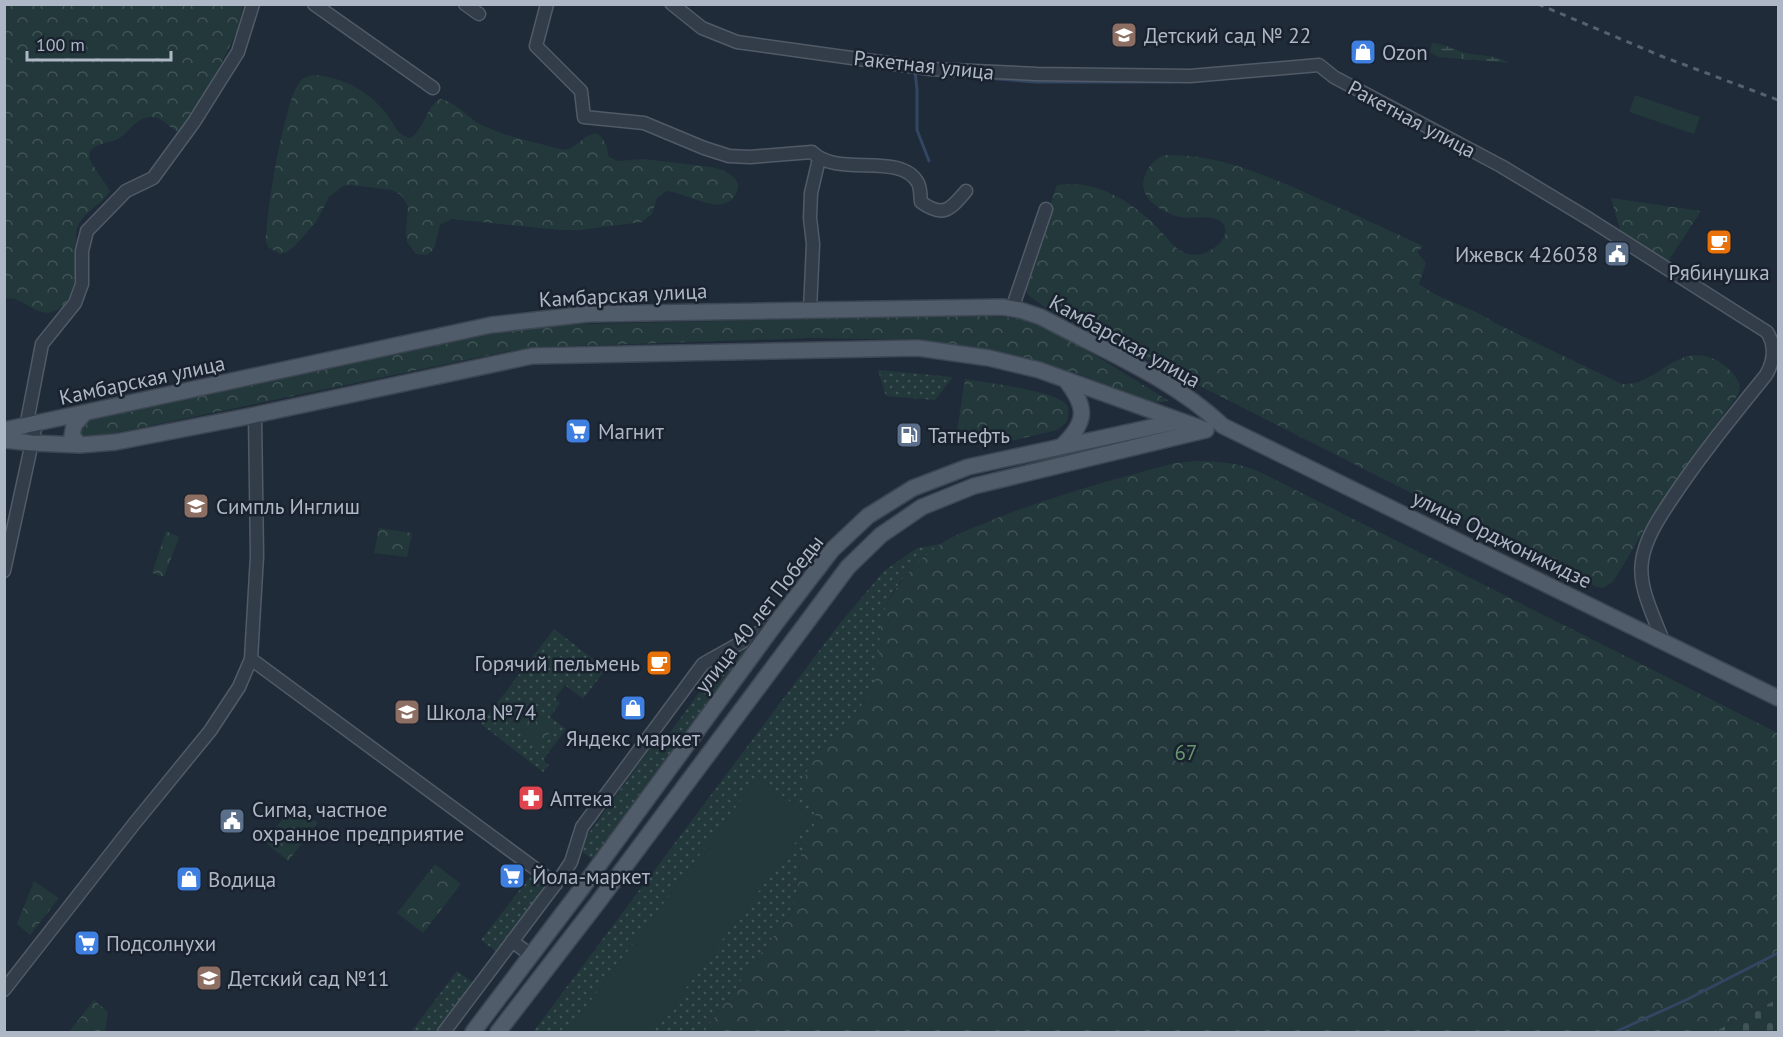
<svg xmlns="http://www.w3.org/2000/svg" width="1783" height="1037" viewBox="0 0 1783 1037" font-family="'PT Sans',sans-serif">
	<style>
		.grass { fill: url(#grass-dots) }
		.forest { fill: url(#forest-crowns) }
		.wetland { fill: url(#wetland-marsh) }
		.cemetery { fill: url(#cemetery-stones) }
		.pitch { fill: #22383a }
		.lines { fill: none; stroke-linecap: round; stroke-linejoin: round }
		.stream { stroke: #324662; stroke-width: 3 }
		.minor-casing { stroke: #515a67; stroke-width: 15 }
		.major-casing { stroke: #3d4653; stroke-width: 18 }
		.minor { stroke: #333d49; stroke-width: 12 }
		.major { stroke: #515c6a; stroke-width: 15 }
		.rail { stroke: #556171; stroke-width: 3; stroke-dasharray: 6 6; stroke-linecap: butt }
		.labels { text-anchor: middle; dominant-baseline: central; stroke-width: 5; stroke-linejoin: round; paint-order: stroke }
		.poi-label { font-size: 21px; fill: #aeb7c6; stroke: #19222e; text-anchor: start }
		.street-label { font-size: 21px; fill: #aeb7c6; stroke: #19222e }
		.park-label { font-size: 21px; fill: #649770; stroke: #19222e }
	</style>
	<defs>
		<pattern id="grass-dots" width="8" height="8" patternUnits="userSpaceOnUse" patternTransform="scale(1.5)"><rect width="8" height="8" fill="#22383a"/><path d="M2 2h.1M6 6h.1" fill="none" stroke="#405355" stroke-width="1.8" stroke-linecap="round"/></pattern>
		<pattern id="forest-crowns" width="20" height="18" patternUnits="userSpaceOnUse" patternTransform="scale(1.5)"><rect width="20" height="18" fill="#22383a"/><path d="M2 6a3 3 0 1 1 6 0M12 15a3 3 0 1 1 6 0" fill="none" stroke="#405355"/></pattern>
		<pattern id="wetland-marsh" width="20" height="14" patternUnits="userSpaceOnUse" patternTransform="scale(1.5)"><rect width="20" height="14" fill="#22383a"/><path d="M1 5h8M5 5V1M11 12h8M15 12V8" fill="none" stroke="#405355"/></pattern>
		<pattern id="cemetery-stones" width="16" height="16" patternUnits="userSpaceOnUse" patternTransform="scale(1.5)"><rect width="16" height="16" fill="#22383a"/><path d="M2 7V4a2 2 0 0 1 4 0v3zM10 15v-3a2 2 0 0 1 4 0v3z" fill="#405355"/></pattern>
	</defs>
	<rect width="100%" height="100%" fill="#202b39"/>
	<path class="grass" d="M878,370L953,377L935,400L886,396Z
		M940,544C916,563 887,588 883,620C880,643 881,666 873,689L803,788L817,819L801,855L797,896L791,912L704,1032H533L837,627L884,571L917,548Z
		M554,629L606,669L583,699L565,685L555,698L560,703L550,717L566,729L543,760L549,765L543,772L481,724Z
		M751,645L592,859L581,851L584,840L653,744L659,748L708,680L706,672Z
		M536,869L556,884L501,955L481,940Z
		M457,971L478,986L444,1032H411Z"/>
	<path class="forest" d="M4,5H243L237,32L188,129L181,133C170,130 165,118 153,117C138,116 130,131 118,139C110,143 99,143 92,149C88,153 89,157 91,162L110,191C103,204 85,211 79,224C74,233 77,242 77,252C78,270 73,308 52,312C34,317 21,294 5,299Z
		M315,75C343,78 366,89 385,112C394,122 396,136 411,138C425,128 425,108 440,99C457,102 468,119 484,126C509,138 538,143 565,150C580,148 594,119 605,143C608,147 607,152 609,157L618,161L643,159L712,167C724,170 744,177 736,194C734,198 730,202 726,203C711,210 683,192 666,191L657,198L652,214L642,222L581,230H560L452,219L440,225L435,246L432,251L427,255L416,254L407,242L406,232L408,206L401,195L392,190L351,185L343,186L329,197L316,222L295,246L287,252L280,254L268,247L266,241C266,213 284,103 299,83C303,77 308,76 315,75Z
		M1164,155C1220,153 1272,178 1322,200C1356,215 1389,230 1423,246L1417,252L1426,263L1419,284C1443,302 1473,307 1495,323L1622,384C1657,387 1677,339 1718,361C1728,367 1735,374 1740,385L1739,393L1658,507L1613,582L1603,588L1597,587L1046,308L1028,295L1023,284L1057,185C1093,179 1126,198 1152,222C1163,232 1171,247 1185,253C1197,258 1210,252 1219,244C1229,235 1228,220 1212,218C1202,216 1191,219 1180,217C1163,213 1138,199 1144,178C1147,167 1154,160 1164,155Z
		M1611,198L1701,211L1667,263L1620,230Z
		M985,315L1030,320L1069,339L1169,401L1154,403L1073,372L987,350L920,340L811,338L544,347L509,351L91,438L80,437L77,428L84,421L505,331L547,325Z
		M965,379C987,383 1053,390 1066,404C1070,409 1068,416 1067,422L1057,430L1002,443L956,438Z
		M1196,461C1220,461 1240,463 1262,473L1778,733V999L1714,1032H704L791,912L797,896L801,855L817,819C813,809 807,799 804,790C797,765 850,721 864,702C889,669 871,631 888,602C901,579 918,559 939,545C957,533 978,526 997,518C1055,495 1115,479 1175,463Z
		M379,528L412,533L407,557L374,553Z
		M166,531L179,537L164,577L152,573Z
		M516,700L553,728L539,747L502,719Z
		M294,804L318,823L288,861L265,842Z
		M435,864L461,884L423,933L397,913Z
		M34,881L59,898L30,935L17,924Z
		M94,1000L108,1012L105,1032H69Z"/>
	<path class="wetland" d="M1432,43C1444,43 1454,50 1466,53C1480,56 1498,55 1509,63L1439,57L1430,52Z"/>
	<path class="cemetery" d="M1778,999V1032H1714Z"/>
	<path class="pitch" d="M1635,95L1700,117L1694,134L1629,112Z
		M758,777L813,819L653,1032H567Z"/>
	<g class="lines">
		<path class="stream" d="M663,4L671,10
			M761,51L775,53
			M915,71L917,90V130L929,161
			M973,77L1036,82H1173
			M1615,1032L1686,1000L1778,953"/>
		<g class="minor-casing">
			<path id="minor" d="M314,4L433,88
				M465,4L479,14
				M547,4L536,46L581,91L584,117L644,123L704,148L729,156L750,157L812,152C837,178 901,151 918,183C921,189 920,196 921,202C943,218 950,210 966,191
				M672,4L702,28L737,42L931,69L1037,74L1190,76L1319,65L1334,77L1501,166L1589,219L1767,332C1776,346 1774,361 1766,375C1733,416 1700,456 1671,500C1659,518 1645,539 1642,561C1638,588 1654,616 1663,641
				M1012,309L1046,209
				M810,310L813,244L810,218L811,193L819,159
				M26,427L42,344L75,303L82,284V251L87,231L126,191L153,178L194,122L238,52L253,4
				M4,571L36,424
				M251,659L556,884
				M512,941L532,956
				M4,990L134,824L210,731L239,687L251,659L257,556L255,415
				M444,1032L563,874L571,862L582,827L703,664L772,625"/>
		</g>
		<g class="major-casing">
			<path id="major" d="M4,430L491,325L588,314L1002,307L1020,310L1041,317C1103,350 1172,378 1223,426L1778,698
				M4,440L32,443L80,445L116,442L255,415L532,356L918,348L989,358L1039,370L1206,430
				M80,445L72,436L74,425L84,414
				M1062,446C1088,421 1087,407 1065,379
				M473,1032L582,888L776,623L832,550L868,516L913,488L968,467L1180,421
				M498,1032L599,901L848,567L881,535L922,507L974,486L1206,430"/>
		</g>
		<use href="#minor" class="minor"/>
		<use href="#major" class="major"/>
		<path class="rail" d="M1538,4L1661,56L1778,100"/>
	</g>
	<defs>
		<g id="school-square" transform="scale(1.35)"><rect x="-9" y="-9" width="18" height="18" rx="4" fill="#8d6e63" stroke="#19222e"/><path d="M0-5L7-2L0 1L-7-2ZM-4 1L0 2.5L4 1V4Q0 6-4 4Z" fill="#fff"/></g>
		<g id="shop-square" transform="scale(1.35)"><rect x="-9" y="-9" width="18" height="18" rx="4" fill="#3f7fe0" stroke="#19222e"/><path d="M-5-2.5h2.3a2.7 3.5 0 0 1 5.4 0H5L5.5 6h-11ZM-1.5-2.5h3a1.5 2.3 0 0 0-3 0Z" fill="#fff"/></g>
		<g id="cafe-square" transform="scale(1.35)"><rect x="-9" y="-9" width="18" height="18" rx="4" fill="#e8710a" stroke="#19222e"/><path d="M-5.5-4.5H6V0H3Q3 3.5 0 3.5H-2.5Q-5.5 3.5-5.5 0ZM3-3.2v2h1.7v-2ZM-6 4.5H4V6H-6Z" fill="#fff"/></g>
		<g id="civic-square" transform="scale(1.35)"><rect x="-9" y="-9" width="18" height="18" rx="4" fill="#5c6f8a" stroke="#19222e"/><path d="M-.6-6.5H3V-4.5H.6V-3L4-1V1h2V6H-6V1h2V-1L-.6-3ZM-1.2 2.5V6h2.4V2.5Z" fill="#fff"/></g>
		<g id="supermarket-square" transform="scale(1.35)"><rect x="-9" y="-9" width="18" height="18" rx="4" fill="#3f7fe0" stroke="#19222e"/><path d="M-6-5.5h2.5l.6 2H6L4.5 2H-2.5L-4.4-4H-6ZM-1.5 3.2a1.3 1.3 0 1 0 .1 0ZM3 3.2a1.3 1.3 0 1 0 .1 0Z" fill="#fff"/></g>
		<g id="fuel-square" transform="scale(1.35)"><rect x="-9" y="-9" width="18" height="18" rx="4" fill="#5c6f8a" stroke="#19222e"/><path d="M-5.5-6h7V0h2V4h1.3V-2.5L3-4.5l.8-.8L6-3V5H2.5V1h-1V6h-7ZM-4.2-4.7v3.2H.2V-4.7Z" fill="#fff"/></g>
		<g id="pharmacy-square" transform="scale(1.35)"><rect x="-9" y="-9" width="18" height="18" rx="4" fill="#e0444e" stroke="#19222e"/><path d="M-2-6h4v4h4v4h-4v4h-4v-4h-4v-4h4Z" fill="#fff"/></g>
	</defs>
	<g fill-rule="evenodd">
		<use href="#school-square" x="1124" y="35"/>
		<use href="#shop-square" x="1363" y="52"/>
		<use href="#cafe-square" x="1719" y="242"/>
		<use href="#civic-square" x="1617" y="254"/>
		<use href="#supermarket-square" x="578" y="431"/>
		<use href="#fuel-square" x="909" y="435"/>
		<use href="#school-square" x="196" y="506"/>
		<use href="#cafe-square" x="659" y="663"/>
		<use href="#shop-square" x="633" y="708"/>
		<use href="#school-square" x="407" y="712"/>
		<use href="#pharmacy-square" x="531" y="798"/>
		<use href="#civic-square" x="232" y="821"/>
		<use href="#supermarket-square" x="512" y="876"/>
		<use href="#shop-square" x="189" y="879"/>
		<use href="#supermarket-square" x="87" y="943"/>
		<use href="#school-square" x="209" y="978"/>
	</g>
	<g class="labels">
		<g class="poi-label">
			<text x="1144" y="35">Детский сад № 22</text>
			<text x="1382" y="52">Ozon</text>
			<text x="1598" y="254" text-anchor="end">Ижевск 426038</text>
			<text x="1719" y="272" text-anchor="middle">Рябинушка</text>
			<text x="598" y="431">Магнит</text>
			<text x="928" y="435">Татнефть</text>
			<text x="216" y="506">Симпль Инглиш</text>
			<text x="640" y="663" text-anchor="end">Горячий пельмень</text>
			<text x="426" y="712">Школа №74</text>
			<text x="633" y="738" text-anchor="middle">Яндекс маркет</text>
			<text x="550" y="798">Аптека</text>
			<text x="252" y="809">Сигма, частное<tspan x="252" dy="24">охранное предприятие</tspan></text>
			<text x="532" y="876">Йола-маркет</text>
			<text x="208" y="879">Водица</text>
			<text x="106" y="943">Подсолнухи</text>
			<text x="228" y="978">Детский сад №11</text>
		</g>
		<g class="street-label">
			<text transform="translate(924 65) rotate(6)">Ракетная улица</text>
			<text transform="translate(1412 119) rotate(28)">Ракетная улица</text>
			<text transform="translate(623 295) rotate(-3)">Камбарская улица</text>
			<text transform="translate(1125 341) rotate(29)">Камбарская улица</text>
			<text transform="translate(142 380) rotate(-12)">Камбарская улица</text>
			<text transform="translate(1502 539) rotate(26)">улица Орджоникидзе</text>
			<text transform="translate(759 614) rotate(-52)">улица 40 лет Победы</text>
		</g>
		<g class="park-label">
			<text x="1186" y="752">67</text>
		</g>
	</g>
	<rect width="1783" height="1037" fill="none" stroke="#aeb7c6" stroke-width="12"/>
	<path d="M27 51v9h144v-9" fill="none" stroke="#aeb7c6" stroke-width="3"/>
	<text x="36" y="51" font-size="18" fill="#aeb7c6" stroke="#19222e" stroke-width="4.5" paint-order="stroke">100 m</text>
</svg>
